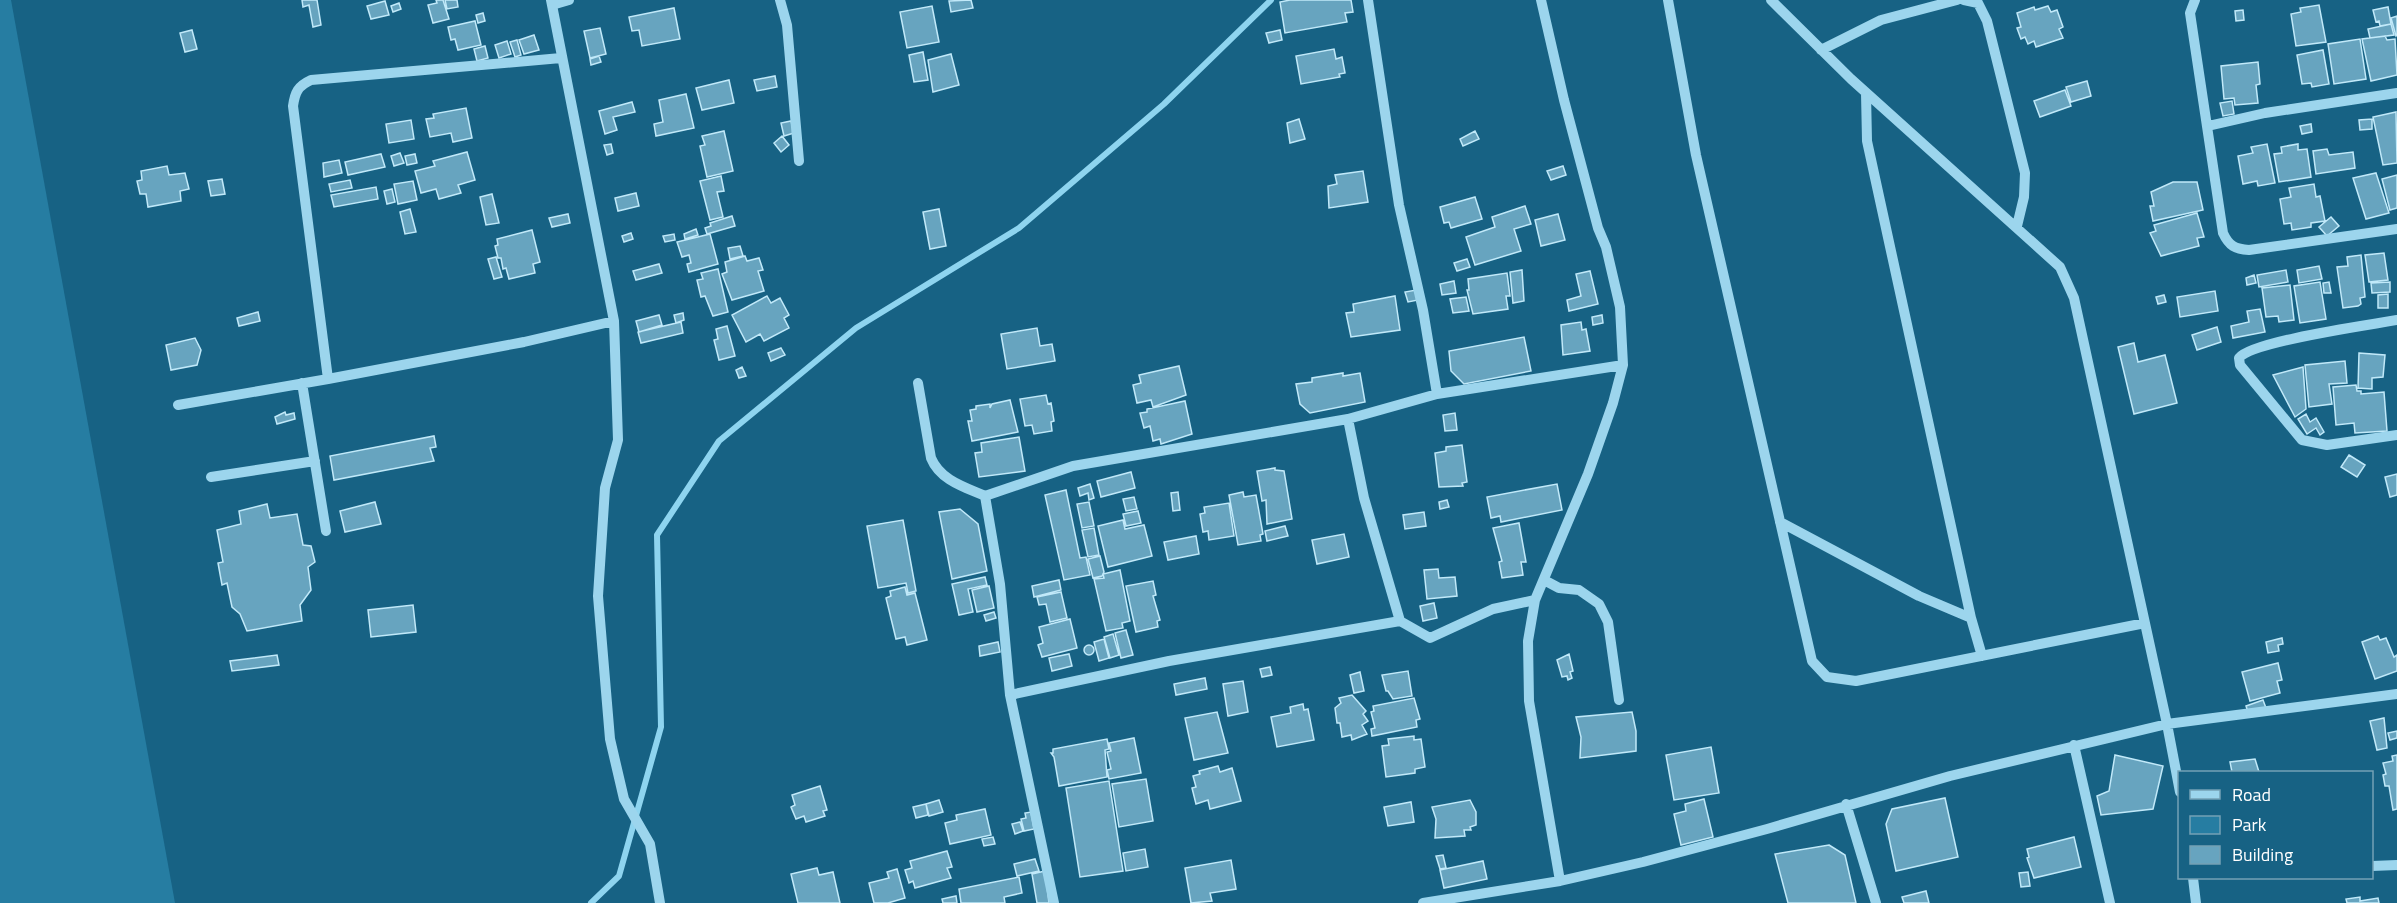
<svg xmlns="http://www.w3.org/2000/svg" width="2397" height="903" viewBox="0 0 2397 903" font-family="'Titillium Web',sans-serif">
	<style>
		.green { fill: #267da2 }
		.lines { fill: none; stroke-linecap: round; stroke-linejoin: round }
		.stream { stroke: #8ed4ef; stroke-width: 6 }
		.building { fill: #67a4bf; stroke: #c1e9f9; stroke-width: 1.5 }
		.minor { stroke: #9cd5ed; stroke-width: 10 }
	</style>
	<rect width="100%" height="100%" fill="#176284"/>
	<path class="green" d="M0,0H11L175,903H0Z"/>
	<g class="lines">
		<path class="stream" d="M591,903L619,876L661,727L657,535L719,441L856,328L1019,228L1164,104L1271,0"/>
	</g>
	<path class="building" d="M302,0H317L321,25L313,27L309,5L303,7Z
		M436,0H443L449,19L433,23L428,5L437,3Z
		M445,0H457L458,7L447,9Z
		M971,0L973,8L951,12L949,1Z
		M1290,0H1351L1353,12L1345,13L1347,22L1285,33L1280,2Z
		M385,1L389,15L371,19L367,6Z
		M399,3L401,9L393,12L391,6Z
		M2319,5L2326,42L2296,46L2291,14L2301,12L2300,8Z
		M932,6L939,42L907,48L900,12Z
		M2048,6L2051,12L2057,10L2063,27L2059,29L2063,38L2036,47L2034,41L2028,44L2025,37L2021,39L2017,28L2021,27L2017,13L2034,7L2035,10Z
		M2388,7L2391,24L2380,26L2379,21L2376,22L2373,10Z
		M674,8L680,39L642,46L639,30L632,31L629,17Z
		M2243,10L2244,20L2236,21L2235,11Z
		M483,13L485,21L478,23L476,15Z
		M2397,16V35L2396,36L2391,18Z
		M475,21L481,45L458,50L455,39L451,40L448,27Z
		M2391,24L2394,35L2370,38L2368,29Z
		M600,28L606,54L590,58L584,31Z
		M192,30L197,49L185,52L180,33Z
		M1280,30L1282,40L1269,43L1266,33Z
		M534,35L539,50L524,54L519,40Z
		M2385,36L2387,40L2395,39L2397,75L2371,81L2362,39Z
		M2360,39L2366,79L2334,84L2328,44Z
		M517,40L521,55L515,57L510,42Z
		M507,41L511,54L499,58L495,45Z
		M485,46L488,58L477,61L474,49Z
		M1334,49L1336,59L1342,57L1345,73L1339,74L1340,77L1301,84L1296,56Z
		M2323,50L2329,84L2312,87L2311,83L2302,84L2297,55Z
		M923,52L928,80L914,82L909,55Z
		M951,54L959,85L933,92L928,60Z
		M599,56L601,62L591,65L590,59Z
		M2258,62L2260,84L2256,85L2258,103L2235,105L2234,98L2224,99L2221,66Z
		M775,76L777,87L757,91L754,80Z
		M729,80L734,103L702,110L696,88Z
		M2087,81L2091,96L2071,102L2066,87Z
		M2065,90L2071,106L2040,117L2034,101Z
		M686,94L694,128L656,136L654,124L663,122L659,100Z
		M2232,101L2234,114L2223,116L2220,103Z
		M632,102L635,112L613,117L617,130L605,134L599,111Z
		M466,108L472,138L453,142L451,133L430,137L426,119L434,118L433,114Z
		M2396,112L2397,163L2383,165L2373,117Z
		M1299,119L1305,139L1290,143L1287,123Z
		M2372,119V129L2360,130L2359,120Z
		M411,120L414,139L389,143L386,124Z
		M791,121L794,133L784,136L781,123Z
		M2311,124L2312,132L2302,134L2300,126Z
		M724,131L733,171L707,177L700,146L705,145L702,136Z
		M1475,131L1479,139L1463,146L1460,139Z
		M782,136L789,145L781,152L774,143Z
		M611,144L613,153L607,155L604,145Z
		M2267,144L2275,183L2258,186L2257,181L2243,184L2238,156L2253,153L2251,147Z
		M2298,144V150L2307,149L2311,177L2279,182L2274,154L2282,153L2281,147Z
		M2327,149L2329,155L2353,152L2355,168L2316,174L2313,151Z
		M467,152L475,180L458,185L461,193L439,199L436,189L421,193L415,171L435,166L433,161Z
		M400,153L404,163L394,166L391,156Z
		M381,154L385,167L348,175L345,162Z
		M415,154L417,163L407,165L405,156Z
		M339,160L342,173L324,177L323,163Z
		M167,166L169,175L185,173L189,189L180,191L181,201L148,207L146,194H140L137,181L142,180L141,171Z
		M1563,166L1566,175L1551,180L1547,171Z
		M1363,171L1368,202L1329,208L1328,186L1337,184L1335,175Z
		M2376,173L2389,213L2366,219L2353,178Z
		M2397,175V208L2390,210L2382,179Z
		M721,176L724,191L717,192L723,217L710,220L700,181Z
		M222,179L225,194L211,196L208,181Z
		M350,180L352,188L331,192L329,184Z
		M413,181L417,200L398,204L394,184Z
		M2173,182H2197L2203,210L2153,221L2150,206H2154L2151,192Z
		M2314,184L2316,197L2320,196L2325,221L2311,223V227L2292,230L2291,223L2284,224L2280,199L2291,197L2289,188Z
		M376,187L378,199L334,207L331,195Z
		M392,189L395,202L387,204L384,191Z
		M636,193L639,206L618,211L615,198Z
		M492,194L499,223L486,225L480,197Z
		M1475,197L1482,219L1451,228L1449,222L1444,223L1440,207Z
		M1525,206L1531,224L1514,229L1521,251L1475,265L1466,237L1495,227L1492,217Z
		M410,209L416,232L405,234L400,212Z
		M939,209L946,246L930,249L923,212Z
		M2197,213L2204,237L2197,238L2199,246L2161,256L2150,233L2156,231L2154,225Z
		M568,214L570,223L552,227L549,218Z
		M1558,214L1565,240L1541,246L1535,220Z
		M732,216L735,226L707,234L705,228L711,226L710,223Z
		M2331,217L2339,226L2327,236L2319,227Z
		M696,229L698,235L685,239L684,234Z
		M532,230L540,262L533,264L535,273L509,279L506,268L503,269L501,258H498L495,246L498,245L497,239Z
		M631,233L633,239L624,242L622,236Z
		M674,234L675,240L665,242L663,236Z
		M710,234L718,264L689,272L687,264L691,263L689,255L682,257L677,242Z
		M740,246L743,256L730,259L728,248Z
		M2384,253L2388,280L2369,282L2365,255Z
		M2361,255L2365,297L2360,298L2361,304L2358,306L2343,308L2337,267L2348,266L2347,257Z
		M745,256L747,261L759,258L763,270L758,271L764,291L732,300L722,274L727,272L725,262Z
		M496,257L502,277L494,279L488,259Z
		M1467,259L1470,267L1457,271L1454,263Z
		M659,264L662,273L636,280L633,271Z
		M2319,266L2322,279L2299,283L2297,270Z
		M718,269L728,312L713,316L705,296L701,297L697,280L703,279L701,273Z
		M1522,270L1524,301L1513,303L1510,272Z
		M2286,270L2288,282L2259,287L2257,275Z
		M1590,271L1598,304L1569,311L1567,300L1581,296L1576,274Z
		M1507,273L1510,296H1506L1508,309L1473,314L1467,290H1469L1468,279Z
		M2254,275L2256,283L2247,285L2246,278Z
		M1454,281L1456,293L1442,295L1440,284Z
		M2320,282L2326,319L2300,323L2294,286Z
		M2329,282L2331,293H2324L2323,283Z
		M2390,282V292L2372,293L2371,283Z
		M2290,285L2294,320L2279,322L2278,316L2266,317L2262,288Z
		M1416,290L1418,300L1408,302L1405,292Z
		M2215,291L2218,311L2180,317L2177,297Z
		M2388,294V308H2378V295Z
		M2164,295L2166,302L2158,304L2156,297Z
		M767,296L771,303L780,298L789,315L784,318L789,328L764,341L760,334L746,342L732,315Z
		M1395,296L1400,330L1351,337L1346,313L1354,312L1353,304Z
		M1466,297L1469,311L1453,313L1450,299Z
		M2260,309L2265,332L2233,338L2231,326L2249,322L2247,311Z
		M258,312L260,321L239,326L237,318Z
		M683,313L684,320L676,323L674,315Z
		M659,315L662,325L639,332L636,321Z
		M1602,315L1603,323L1593,325L1592,317Z
		M681,322L683,333L641,343L638,332Z
		M1581,322L1582,330L1586,329L1590,351L1563,355L1561,325Z
		M727,326L735,356L719,360L714,340L718,339L716,329Z
		M2217,327L2221,342L2197,350L2192,335Z
		M1037,328L1040,346L1052,344L1055,361L1007,369L1001,334Z
		M1524,337L1531,371L1464,384L1451,371L1449,351Z
		M195,338L201,350L197,365L171,370L166,345Z
		M2134,343L2138,362L2165,355L2177,403L2134,414L2118,347Z
		M781,348L785,355L771,361L768,353Z
		M2359,353L2385,355L2383,377L2372,378V389L2358,388Z
		M2345,361L2347,383L2329,384L2332,404L2309,407L2305,365Z
		M1179,366L1186,395L1153,407L1151,400L1137,403L1133,385L1141,383L1139,375Z
		M742,367L746,376L739,378L736,370Z
		M2303,367L2306,409L2295,417L2273,375Z
		M1343,373V376L1360,373L1365,402L1310,413L1300,404L1296,384L1312,382V378Z
		M2356,385L2357,391H2361V394L2384,392L2387,431L2355,433L2354,423L2336,425L2333,387Z
		M1046,395L1048,404L1051,403L1054,421L1051,422L1052,431L1034,434L1032,425L1025,426L1020,399Z
		M1010,400L1018,432L972,441L968,421H972L970,410L976,409V406L990,404V408L992,404Z
		M1185,401L1192,434L1161,444L1160,439L1153,441L1150,426L1144,428L1140,413L1147,412V409Z
		M285,412L286,415L294,413L295,419L277,424L275,417Z
		M1455,413L1457,430L1445,431L1443,415Z
		M2306,414L2310,422L2316,418L2324,432L2320,435L2316,428L2307,434L2298,419Z
		M434,436L436,447L430,448L434,461L334,480L330,456Z
		M1019,437L1025,471L979,477L975,453L982,452L981,443Z
		M1462,445L1467,482L1462,483L1463,486L1439,487L1435,453L1446,451V447Z
		M2349,455L2365,465L2357,477L2341,467Z
		M1275,468V470L1284,471L1292,519L1267,524L1266,500L1262,501L1257,471Z
		M1131,472L1135,488L1101,497L1097,481Z
		M2397,474V495L2390,497L2385,477Z
		M1090,484L1094,498L1089,500L1088,493L1080,496L1078,488Z
		M1557,484L1562,510L1501,522L1500,516L1491,518L1487,497Z
		M1066,490L1080,558L1086,557L1090,575L1064,580L1045,495Z
		M1178,492L1180,510L1173,511L1171,493Z
		M1243,492L1244,497L1256,495L1263,534L1260,535L1261,541L1238,545L1229,495Z
		M1134,497L1137,509L1126,511L1123,499Z
		M1447,500L1449,507L1440,509L1439,502Z
		M375,502L381,524L345,532L340,511Z
		M1089,502L1094,526L1082,528L1077,504Z
		M1229,503L1234,536L1209,540L1208,531L1203,532L1200,514L1205,513L1204,507Z
		M267,504L270,518L297,514L303,545L311,546L315,562L308,567L311,590L300,605L302,621L247,631L240,614L232,607L227,583L222,585L218,563L223,562L217,530L241,524L239,511Z
		M960,509L978,524L987,571L952,579L939,512Z
		M1138,511L1141,523L1126,526L1123,514Z
		M1424,512L1426,526L1405,529L1403,515Z
		M903,520L916,591L908,593L906,583L878,588L867,526Z
		M1123,520L1125,529L1144,525L1152,556L1108,567L1098,526Z
		M1519,523L1526,562H1521L1523,575L1502,578L1499,562L1502,561L1493,528Z
		M1285,526L1288,536L1267,541L1265,531Z
		M1094,528L1099,555L1088,557L1082,530Z
		M1344,534L1349,557L1317,564L1312,540Z
		M1196,536L1199,554L1168,560L1164,542Z
		M1100,556L1104,572L1102,576L1093,578L1088,559Z
		M1438,569L1439,578L1455,577L1457,596L1427,599L1424,570Z
		M1120,570L1130,621L1122,623L1123,628L1106,631L1094,579L1104,578L1103,574Z
		M985,577L987,585L968,589L973,612L959,615L952,584Z
		M1059,580L1061,590L1034,597L1032,586Z
		M1153,581L1156,595L1153,596L1160,620L1157,621L1158,627L1136,632L1126,586Z
		M989,586L994,608L977,612L972,590Z
		M905,587L907,595L915,593L927,640L907,645L905,637L896,639L886,598L891,596L890,591Z
		M1061,592L1067,618L1050,622L1046,604L1039,605L1037,597Z
		M1434,603L1437,618L1423,621L1420,606Z
		M413,605L416,632L371,637L368,610Z
		M994,612L996,618L986,621L984,615Z
		M1070,619L1077,648L1042,657L1038,645L1043,643L1039,627Z
		M1126,630L1133,655L1121,658L1115,633Z
		M1113,634L1119,655L1110,658L1104,637Z
		M2378,636L2380,640L2386,638L2394,657L2397,655V671L2375,679L2362,642Z
		M2282,638L2283,644L2278,645L2279,651L2268,653L2266,642Z
		M1104,639L1109,658L1099,661L1094,642Z
		M998,642L1000,652L980,656L979,646Z
		M1084 650a5 5 0 1 1 10 0a5 5 0 1 1-10 0Z
		M1069,654L1072,666L1052,671L1049,658Z
		M1569,654L1573,671L1570,672L1572,678L1568,680L1567,676L1562,677L1557,660Z
		M277,655L279,665L232,671L230,661Z
		M2278,663L2282,680L2277,681L2280,693L2250,701L2242,672Z
		M1270,667L1272,675L1262,677L1260,669Z
		M1408,671L1412,696L1393,699L1388,691H1386L1382,675Z
		M1360,672L1364,691L1354,693L1350,675Z
		M1205,678L1207,689L1176,695L1174,684Z
		M1243,681L1248,712L1228,716L1223,684Z
		M1352,695L1366,711L1363,714L1368,721L1362,725L1367,734L1352,740L1351,735L1342,737L1340,723H1337L1335,708L1341,703L1339,698Z
		M1414,698L1420,719L1416,720L1417,727L1372,736L1371,729L1375,728L1371,712L1374,711L1373,706Z
		M2263,700L2266,708L2248,712L2246,706Z
		M1303,704L1304,710L1308,709L1314,740L1277,747L1271,717L1291,713L1290,707Z
		M1217,712L1228,753L1194,760L1185,718Z
		M1632,712L1636,731V751L1580,758L1581,737L1576,717Z
		M2384,718L2387,748L2377,750L2370,721Z
		M2397,731V738L2390,740L2388,733Z
		M1414,736V740L1421,739L1425,767L1415,769V773L1386,777L1382,746L1389,745L1388,739Z
		M1134,738L1141,773L1109,779L1107,770L1111,769L1107,752L1111,751L1109,743Z
		M1107,739L1109,749L1105,750L1107,777L1059,786L1054,757L1051,753H1053V749Z
		M1711,747L1719,793L1674,800L1666,755Z
		M2115,755L2163,766L2153,809L2101,815L2097,796L2109,791Z
		M2397,755V809L2393,810L2389,786H2385L2383,775L2386,774L2383,763L2393,761L2392,756Z
		M2255,759L2259,772H2232L2230,762Z
		M1218,766L1220,772L1232,768L1241,801L1210,809L1208,800L1196,804L1192,788L1196,787L1193,776L1200,774L1199,771Z
		M1146,779L1153,821L1119,827L1112,784Z
		M1109,781L1123,871L1080,877L1066,788Z
		M820,786L827,810L823,811L825,816L806,822L804,816L796,819L791,807L795,805L792,795Z
		M1945,798L1958,857L1896,871L1886,824L1892,809Z
		M1704,799L1713,837L1681,845L1674,814L1686,811L1685,804Z
		M939,800L943,812L929,816L926,804Z
		M1470,800L1476,812V825L1470,827L1471,830H1464L1465,836L1435,838L1436,819L1432,807Z
		M1411,802L1414,822L1388,826L1384,807Z
		M926,804L928,815L916,818L913,807Z
		M985,809L991,835L950,844L945,823L957,820L956,815Z
		M1031,812L1034,829L1024,831L1021,819L1026,818L1025,813Z
		M1020,822L1023,831L1015,834L1012,824Z
		M993,837L995,844L984,846L982,839Z
		M2074,837L2081,867L2034,878L2027,858L2029,857L2027,849Z
		M1829,845L1845,855L1856,903H1788L1775,854Z
		M1145,849L1148,867L1126,871L1123,853Z
		M947,851L952,867L947,868L951,878L915,888L913,881L909,883L905,870L912,868L910,861Z
		M1443,855L1446,868L1440,869L1436,856Z
		M1035,859L1039,871L1017,876L1014,864Z
		M1231,860L1236,889L1210,893L1212,901L1191,903L1185,868Z
		M1483,861L1487,879L1444,888L1440,870Z
		M817,868L819,875L833,872L840,903H798L791,874Z
		M897,869L905,898L888,903H874L869,883L889,878L887,872Z
		M1045,871L1049,903H1037L1032,874Z
		M2028,872L2030,886L2021,887L2019,873Z
		M1019,877L1022,893L1004,897L1005,903H961L959,889Z
		M1926,891L1929,903H1904L1902,897Z
		M956,896L957,903H943L942,899Z
		M2360,897V901L2378,898L2379,903H2347L2346,899Z"/>
	<g class="lines">
		<path class="minor" d="M551,0L614,321L618,440L605,488L598,596L610,739L624,799L650,844L660,903
			M780,0L787,25L799,161
			M1368,0L1399,205L1423,310L1437,394
			M1541,0L1564,100L1598,228L1606,247L1620,307L1623,365L1613,403L1588,474L1535,600L1528,641L1529,701L1560,881
			M1668,0L1696,155L1812,661L1827,677L1856,681L2145,623
			M1771,0L1851,79L2060,267L2074,298L2167,724L2180,792
			M1964,0L1978,3L1987,21L2025,173L2024,197L2017,226
			M2195,0L2190,13L2223,233C2229,246 2235,249 2249,250L2397,229
			M552,5L569,0
			M1821,50L1881,20L1957,0
			M561,58L311,80C298,86 295,92 293,106L328,379L524,342L614,321
			M2208,126L2265,113L2397,93
			M2397,320C2370,325 2252,341 2239,358L2240,365L2302,440L2327,445L2397,435
			M302,383L326,531
			M918,383L931,458C940,480 964,487 985,496
			M178,405L328,379
			M1348,419L1437,394L1623,365
			M211,477L315,461
			M1780,522L1919,596L1971,618L1867,141L1866,93
			M1544,580L1559,588L1579,590L1599,604L1608,622L1619,700
			M1971,618L1982,656
			M1010,695L1169,661L1400,621L1430,638L1493,609L1535,600
			M2074,745L2110,903
			M1846,804L1876,903
			M2372,866L2397,865
			M2193,878L2196,903
			M1054,903L1010,695L1000,584L985,496L1073,466L1348,419L1364,498L1400,621
			M1423,903L1560,881L1643,862L1767,829L1950,776L2167,724L2397,694"/>
	</g>
	<rect x="2178" y="771" width="195" height="108" fill="#176284" stroke="#74a1b5" stroke-width="1.5"/>
	<rect x="2190" y="790" width="30" height="9" fill="#9cd5ed" stroke="#74a1b5" stroke-width="1.5"/>
	<text x="2232" y="801" font-size="18" fill="#ffffff">Road</text>
	<rect x="2190" y="816" width="30" height="18" fill="#267da2" stroke="#74a1b5" stroke-width="1.5"/>
	<text x="2232" y="831" font-size="18" fill="#ffffff">Park</text>
	<rect x="2190" y="846" width="30" height="18" fill="#67a4bf" stroke="#74a1b5" stroke-width="1.5"/>
	<text x="2232" y="861" font-size="18" fill="#ffffff">Building</text>
</svg>
